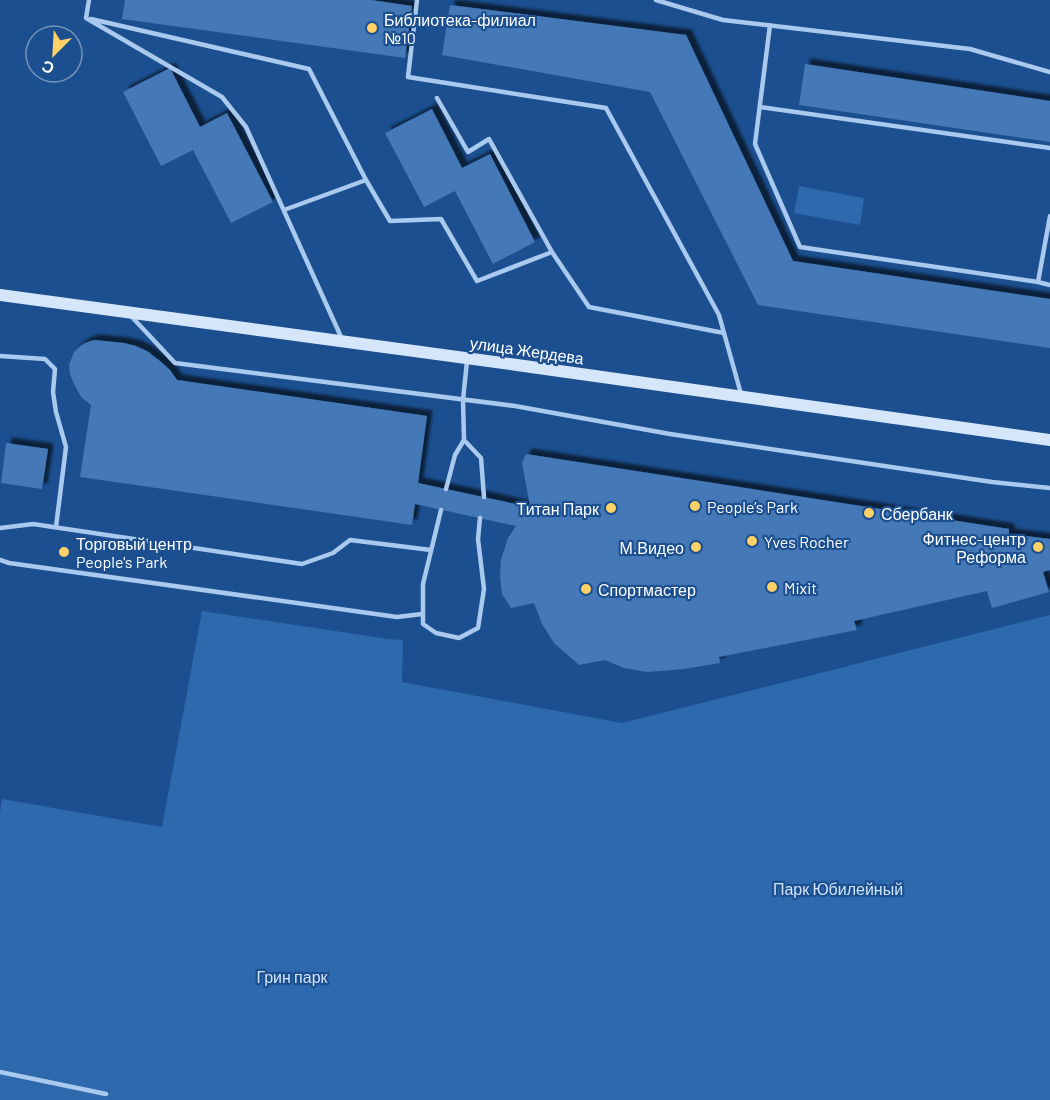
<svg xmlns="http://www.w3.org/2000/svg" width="1050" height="1100" viewBox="0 0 1050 1100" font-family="Barlow,sans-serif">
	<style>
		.green { fill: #2e69ad }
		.building { fill: #4478b7; filter: url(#shadow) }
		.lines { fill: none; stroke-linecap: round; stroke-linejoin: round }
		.service { stroke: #a9c9ee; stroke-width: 4.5 }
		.secondary { stroke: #d6e6fa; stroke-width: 12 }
		.poi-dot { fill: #ffd166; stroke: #1b4f8f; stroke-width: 2 }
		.labels { text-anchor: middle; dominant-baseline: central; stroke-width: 4.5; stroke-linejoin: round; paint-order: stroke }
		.poi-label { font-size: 16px; fill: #fff; stroke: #1b4f8f; text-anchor: start }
		.street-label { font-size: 16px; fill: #fff; stroke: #1b4f8f }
		.park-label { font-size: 16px; fill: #cfe3fa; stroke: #1b4f8f }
	</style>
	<defs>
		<filter id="shadow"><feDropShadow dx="5.5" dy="-5.5" stdDeviation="1.5" flood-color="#0009"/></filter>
	</defs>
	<rect width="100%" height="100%" fill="#1b4f8f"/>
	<path class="green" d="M799,186L864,198L860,225L794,213Z
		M202,611L388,639L403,640L402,682L622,723L1050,615V1100H0V813L2,799L162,827Z"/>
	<path class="building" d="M125,0H371L412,6L405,58L122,19Z
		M450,5L686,35L793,261L1050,299V348L758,305L650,92L442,55Z
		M805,64L1050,101V142L799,105Z
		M170,68L200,127L227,113L273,202L231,223L193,150L161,166L123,92Z
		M432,109L462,168L490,154L535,242L493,264L455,191L424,207L385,133Z
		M94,340L124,343L136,346L147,351L160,361L170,370L177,380L427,416L418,483L529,507L530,506L522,463L526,454L1009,529V534L1050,539V570L1043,572L1049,592L992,608L987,591L854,621L857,630L719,657L720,663L684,669L647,672L624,668L605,660L579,665L554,643L542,624L534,603L511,608L502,594L500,576L501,560L508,538L516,526L415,504L412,525L80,477L91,405L81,397L74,384L70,374L69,365L74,352L79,347L85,343Z
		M6,443L48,449L42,489L1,483Z"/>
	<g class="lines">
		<path class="service" d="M417,0L408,77L606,108L719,315L741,394
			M656,0L723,20L970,49L1050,72
			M86,18L222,97L246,127L342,339
			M86,18L89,0
			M91,19L309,69L366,180
			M770,25L755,144L800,247L1038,282L1050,285
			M437,98L468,152L489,139L552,252
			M760,107L1050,148
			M284,210L366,180L390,221L441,219L477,281L552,252L589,307L724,333
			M1038,282L1050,216
			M131,316L175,363L515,406L670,434L992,482L1050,488
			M0,356L45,359L55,369L53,392L56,412L66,447L56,527
			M464,440L481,458L484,497
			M446,489L455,455L464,440L463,400L467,361
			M441,510L423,584V624L436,633L459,638L478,628L484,589L478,539L480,518
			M0,528L33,524L302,564L333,553L350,540L431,550
			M0,560L9,563L397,617L422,614
			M0,1072L106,1094"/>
		<path class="secondary" d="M0,295L517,365L1050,440"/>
	</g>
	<g class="poi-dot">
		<circle cx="372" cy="28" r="6"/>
		<circle cx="695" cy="506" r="6"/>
		<circle cx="611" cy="508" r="6"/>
		<circle cx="869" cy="513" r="6"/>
		<circle cx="752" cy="541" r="6"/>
		<circle cx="696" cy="547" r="6"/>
		<circle cx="1038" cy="547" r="6"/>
		<circle cx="64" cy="552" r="6"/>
		<circle cx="772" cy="587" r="6"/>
		<circle cx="586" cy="589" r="6"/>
	</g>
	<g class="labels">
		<g class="poi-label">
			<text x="384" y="19">Библиотека-филиал<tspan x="384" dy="18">№10</tspan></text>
			<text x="707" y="506">People’s Park</text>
			<text x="599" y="508" text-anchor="end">Титан Парк</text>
			<text x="881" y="513">Сбербанк</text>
			<text x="1026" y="538" text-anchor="end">Фитнес-центр<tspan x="1026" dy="18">Реформа</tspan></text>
			<text x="764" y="541">Yves Rocher</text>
			<text x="76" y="543">Торговый центр<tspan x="76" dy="18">People's Park</tspan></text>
			<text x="684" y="547" text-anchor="end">М.Видео</text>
			<text x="784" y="587">Mixit</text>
			<text x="598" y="589">Спортмастер</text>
		</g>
		<g class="street-label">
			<text transform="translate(527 350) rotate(8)">улица Жердева</text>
		</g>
		<g class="park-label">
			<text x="838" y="888">Парк Юбилейный</text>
			<text x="292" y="976">Грин парк</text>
		</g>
	</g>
	<g transform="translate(54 54) rotate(204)"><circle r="28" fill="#1b4f8f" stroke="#7695bc" stroke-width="1.5"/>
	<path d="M0-4.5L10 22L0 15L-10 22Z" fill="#ffd166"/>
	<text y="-9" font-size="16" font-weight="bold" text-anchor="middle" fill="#ffffff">С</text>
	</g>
</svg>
